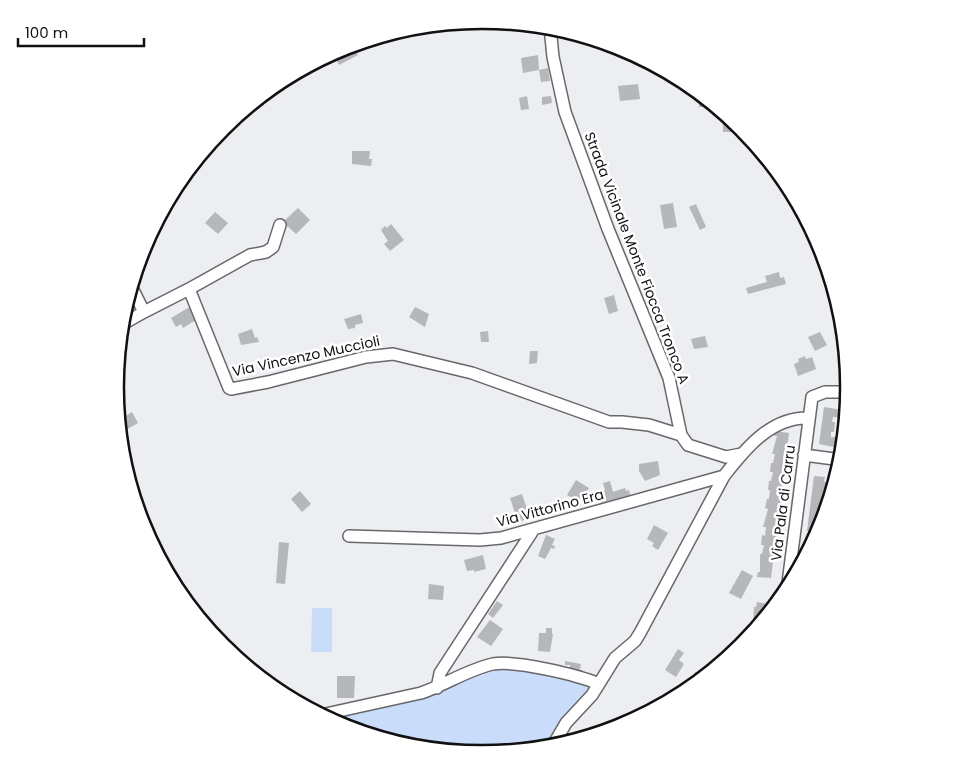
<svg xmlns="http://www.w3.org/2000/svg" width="964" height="774" viewBox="0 0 964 774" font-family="Poppins,sans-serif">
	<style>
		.pitch { fill: #c9dcf9 }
		.building { fill: #b5b7ba }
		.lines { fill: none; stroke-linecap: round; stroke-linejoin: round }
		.minor-casing { stroke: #67686b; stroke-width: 14 }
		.minor { stroke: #fff; stroke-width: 11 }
		.labels { text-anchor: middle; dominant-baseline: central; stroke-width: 5; stroke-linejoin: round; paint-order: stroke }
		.street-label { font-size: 14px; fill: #111112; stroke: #fff }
		.rim { fill: none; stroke: #111112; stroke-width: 2.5 }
	</style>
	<rect width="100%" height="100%" fill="#eceef1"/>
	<path class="pitch" d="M312,608H332V652H311Z
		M503,667L580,678L592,691L552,747L482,754L410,747L341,726L326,718L433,693Z"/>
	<path class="building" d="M352,45L358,55L339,65L334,55Z
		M538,55L539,70L548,68L550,81L541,82L539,70L523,73L521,58Z
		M638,84L640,99L620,101L618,86Z
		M698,92L711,103V107H699Z
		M527,96L529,109L521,110L519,98Z
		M551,96L552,103L542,105V97Z
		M259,98L264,105L245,118L241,112Z
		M723,112L733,120L732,132H723Z
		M211,141L216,150L199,160L198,157Z
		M352,151H370L369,159H372L371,166L352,164Z
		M673,203L677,227L664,229L660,205Z
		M696,204L706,227L700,230L689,207Z
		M298,208L310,220L296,234L283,222Z
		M215,212L228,223L218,234L205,223Z
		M391,224L404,240L390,251L384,244L388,241L381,230L385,226L387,228Z
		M779,272L780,278L784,277L786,284L748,294L746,288L767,282L765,276Z
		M614,295L618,311L609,314L604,298Z
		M193,305L199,318L183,328L181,324L176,327L171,318Z
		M415,307L429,314L425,327L409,317Z
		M361,314L363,323L355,325V328L348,329L344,319Z
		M252,329L255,338L257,337L259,342L241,345L238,334Z
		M488,331L489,342H481L480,332Z
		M820,332L827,345L815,351L808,337Z
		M705,336L708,347L694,349L691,339Z
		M530,351H538L537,363L529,364Z
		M805,356L806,359L812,357L816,369L798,376L794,364L799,362L798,359Z
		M824,407L842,410L841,418L833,417L832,422H835L834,432H831V437H844L843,449L819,444Z
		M132,412L138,423L124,431L118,421Z
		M775,431L789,433L771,578L757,577L758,572H760V554H762L764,545H761L762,535L765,536L766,527H763L768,509L765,508L767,499H769L770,490H768L769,481H771L773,472H770L771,463H773L775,454H772L777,436H774Z
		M658,461L660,475L645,481L639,471V464Z
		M814,476L825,477L824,482H827L822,500H825L824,510H821L820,518H823L821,526V528H819V532L811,546L809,545L811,531H807Z
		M576,480L589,488L582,500L579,498L577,501L567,495Z
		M610,481L613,492L625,488L626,491L629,490L630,495L601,503L598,492L605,490L603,483Z
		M300,491L311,504L302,512L291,499Z
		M522,494L530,518L518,522L510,498Z
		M654,525L668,533L658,550L652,546L654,543L647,539Z
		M546,535L555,539L552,545L555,546L554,549L551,548L545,559L538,556Z
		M279,542L289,543L285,584L276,583Z
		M483,555L486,569L474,572V570L467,571L464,560Z
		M742,570L753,576L741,599L729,593Z
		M429,584L444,586L443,600L428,599Z
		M497,601L503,605L493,618L488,614Z
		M757,602L768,604L767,616L750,634L751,625H753L754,607H756Z
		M490,620L503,629L491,646L477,637Z
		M546,628H552V634H553L550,652L538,651L539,633H546Z
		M678,649L684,653L679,660L684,664L676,677L665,670Z
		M565,661L581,664L580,670H583L582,673L570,671V665H565Z
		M695,672L704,677L698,682L692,678Z
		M337,676H355L354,698H337Z"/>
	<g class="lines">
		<g class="minor-casing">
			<path id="minor" d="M550,27L553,57L565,112L608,229L669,378L681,435L688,445L726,457L741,454
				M131,286L144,312L189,289L229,388L231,389L268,382L366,357L393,354L472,373L609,422H622L649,425L681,435
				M189,289L250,255L266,252L273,247L280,225
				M121,325L144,312
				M804,455L842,460
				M349,536L480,540L501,538L724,476
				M787,591L812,397L825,392H849
				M437,688L440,673L534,529
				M321,715L421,693C445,685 469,669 493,664C515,660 578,675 599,684
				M552,747L566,723L592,695L615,658L635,641L640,633L724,476C745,449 771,417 808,418"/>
		</g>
		<use href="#minor" class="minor"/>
	</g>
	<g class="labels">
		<g class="street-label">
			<text transform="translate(637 258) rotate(69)">Strada Vicinale Monte Fiocca Tronco A</text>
			<text transform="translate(306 356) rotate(-12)">Via Vincenzo Muccioli</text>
			<text transform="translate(783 503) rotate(-83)">Via Pala di Carru</text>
			<text transform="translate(550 508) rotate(-15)">Via Vittorino Era</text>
		</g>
	</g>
	<path d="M0 0H964V774H0ZM124 387a358 358 0 1 1 716 0a358 358 0 1 1-716 0Z" fill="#fff" fill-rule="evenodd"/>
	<path class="rim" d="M124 387a358 358 0 1 1 716 0a358 358 0 1 1-716 0Z"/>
	<path d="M18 38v8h126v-8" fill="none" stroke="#111112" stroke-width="2.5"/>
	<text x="25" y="38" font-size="15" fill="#111112" stroke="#ffffff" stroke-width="4" paint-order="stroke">100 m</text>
</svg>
